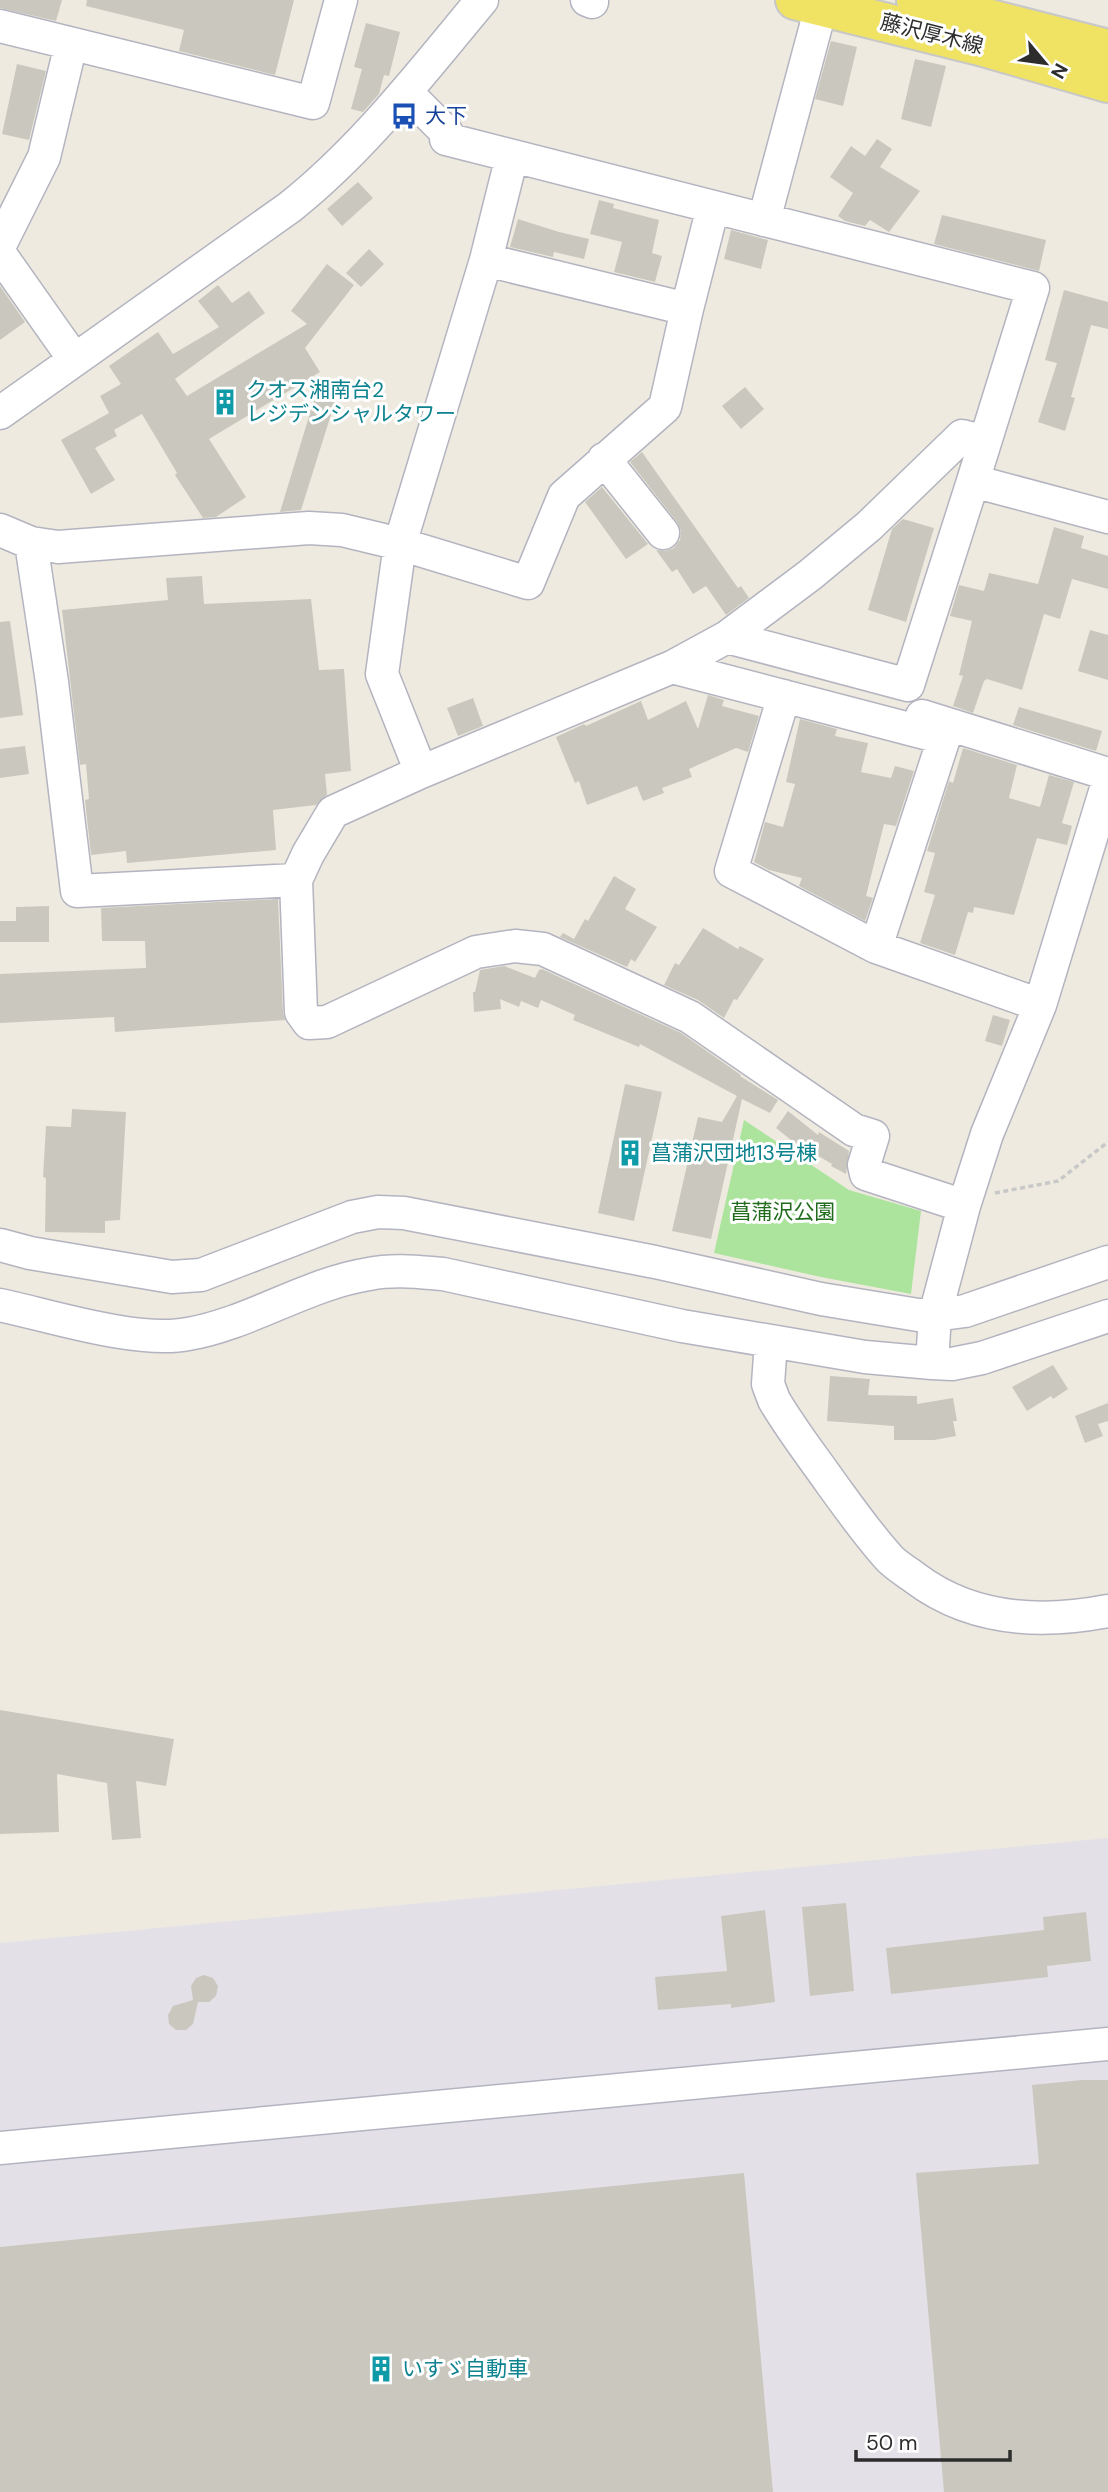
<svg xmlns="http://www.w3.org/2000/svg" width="1108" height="2492" viewBox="0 0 1108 2492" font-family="'DM Sans','Noto Sans JP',sans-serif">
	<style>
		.industrial { fill: #e3e0e7 }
		.green { fill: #ace49e }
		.building { fill: #cac8be }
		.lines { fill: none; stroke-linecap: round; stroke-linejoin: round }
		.minor-casing { stroke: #b3b4c0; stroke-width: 35 }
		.major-casing { stroke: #c8c8c8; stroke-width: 42 }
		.path { stroke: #c8c8c8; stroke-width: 3.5; stroke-dasharray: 5 3.5; stroke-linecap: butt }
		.minor { stroke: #fff; stroke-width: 32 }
		.major { stroke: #f0e363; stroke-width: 38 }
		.labels { text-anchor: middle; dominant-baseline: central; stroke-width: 6; stroke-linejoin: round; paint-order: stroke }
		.street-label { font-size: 21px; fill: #2d2d2d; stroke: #fff }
		.transit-label { font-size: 21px; fill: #164399; stroke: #fff; text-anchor: start }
		.culture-label { font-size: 21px; fill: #0d838f; stroke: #fff; text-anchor: start }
		.park-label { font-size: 21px; fill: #216c1c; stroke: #fff }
	</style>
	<rect width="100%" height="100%" fill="#eeeae0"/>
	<path class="industrial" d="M1108,1838V2492H0V1943Z"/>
	<path class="green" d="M744,1120L849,1190L921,1211L911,1294L821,1277L714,1253Z"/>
	<path class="building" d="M0,0H62L56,21L0,8Z
		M87,0H294L275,75L179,51L184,30L86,6Z
		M366,23L400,32L389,76L384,75L379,94L363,112L351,109L362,69L354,67Z
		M831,41L857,47L843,106L815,99Z
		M915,59L946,66L931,127L901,119Z
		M17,64L46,71L29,140L2,134Z
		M877,139L892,149L880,167L920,191L889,232L870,220L865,226L845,221L838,216L853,193L830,177L851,146L865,156Z
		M358,182L373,198L342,226L327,209Z
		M599,200L614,204L613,208L659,220L652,253L662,256L655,282L614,272L622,242L590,234Z
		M942,215L1046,240L1039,271L934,244Z
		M518,219L559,232L589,239L584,259L554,252L553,257L510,247Z
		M731,230L768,240L761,269L724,259Z
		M369,249L384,264L361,287L346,273Z
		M327,264L354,285L305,348L320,372L209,439L246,497L216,517L203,518L175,475L177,473L142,414L114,430L117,436L95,448L115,480L91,494L61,440L109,413L100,396L121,384L109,366L158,332L173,354L219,327L198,301L218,285L232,303L249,291L265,313L175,379L187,396L307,324L291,311Z
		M0,286L25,322L0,340Z
		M1064,290L1108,302V329L1091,325L1071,397L1075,398L1065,431L1038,422L1057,363L1045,360Z
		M320,380L340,386L301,510L280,512Z
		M745,387L764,409L741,429L722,406Z
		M642,452L738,588L741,586L749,598L726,615L706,586L693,594L677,569L672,572L656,550L665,551L674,548L680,540L681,531L677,522L630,462Z
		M602,487L648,544L626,559L585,502Z
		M903,519L934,528L906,622L868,610L892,529Z
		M1054,527L1084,536L1081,548L1108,556V589L1072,579L1060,619L1044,614L1022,690L987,679L984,681L973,713L953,706L963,676L959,675L972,621L950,616L959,585L984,591L989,573L1038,584Z
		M202,576L204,604L311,599L319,670L344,669L351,771L325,774L327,795L316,805L273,810L276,850L127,863L126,851L91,855L85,800L89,799L86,764L80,765L62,610L168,600L166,578Z
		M10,621L23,715L0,718V622Z
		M1090,630L1108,635V680L1078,671Z
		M708,695L724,700L722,706L759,716L748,752L736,748L689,769L692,777L662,788L664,793L643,801L637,786L587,805L579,781L575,783L556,737L584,724L586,726L641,701L648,720L686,701L698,729Z
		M473,698L483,726L458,736L447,708Z
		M1019,707L1102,731L1096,751L1013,725Z
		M800,719L837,729L835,736L868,743L861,772L891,778L895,766L914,771L896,826L884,824L866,896L873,898L865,921L799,886L802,878L769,870L754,862L765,822L783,827L795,784L786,782Z
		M25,746L29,774L0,778V749Z
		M963,748L1017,765L1009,798L1040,807L1049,775L1074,782L1062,823L1072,826L1067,845L1037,838L1014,915L974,907L973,913L968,912L955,955L920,943L935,895L924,892L935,853L927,851L949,781L953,783Z
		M614,876L636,889L625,909L657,927L635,962L631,959L627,967L560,937L563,933L574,939L585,919L588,921Z
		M278,899L283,1013L285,1020L115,1032L114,1017L0,1023V974L146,968L145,941H102L101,908Z
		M49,906V942H0V921H16V907Z
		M703,928L738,949L740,946L764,959L737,1000L734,999L724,1018L698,1000L664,985L675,963L679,965Z
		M504,966L535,978L539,970L542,969L681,1033L741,1075L740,1076L778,1100L770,1113L742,1099L711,1239L672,1231L698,1117L722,1122L737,1096L640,1044L639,1047L573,1020L575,1015L541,1000L538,1008L521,1001L519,1007L500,999L501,1009L474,1012L473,992H475L480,970Z
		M993,1015L1010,1020L1002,1046L985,1041Z
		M625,1084L662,1092L634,1221L598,1213Z
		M72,1109L126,1112L120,1220L105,1221V1233L45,1232L46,1178L43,1177L46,1126L71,1127Z
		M788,1111L818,1135L819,1132L849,1151L846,1174L831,1166L832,1164L791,1140L776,1128Z
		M1053,1365L1068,1389L1053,1399L1051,1396L1027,1411L1012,1387Z
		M830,1376L870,1379L868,1395L917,1396V1404L953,1398L957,1421H953L956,1436L934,1440H894V1426L827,1421Z
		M1108,1403V1421L1098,1424L1103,1436L1085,1443L1075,1416Z
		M0,1710L174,1739L166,1786L136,1781L141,1838L112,1840L107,1783L57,1774L59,1832L0,1834Z
		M846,1903L854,1991L810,1996L802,1907Z
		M765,1910L775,2002L731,2008V2004L658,2010L655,1977L727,1971L721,1916Z
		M1086,1912L1091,1961L1047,1966L1048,1977L891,1994L886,1948L1044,1930L1043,1917Z
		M204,1975L213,1978L218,1986L216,1996L209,2002H198L193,2024L186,2030H176L169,2024L168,2015L173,2006L193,2000L191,1986L196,1978Z
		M1082,2080H1108V2492H944L916,2173L1039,2164L1032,2085Z
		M744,2173L773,2492H0V2247Z"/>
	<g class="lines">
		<g class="minor-casing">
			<path id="minor" d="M587,0L592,2
				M0,26L313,103L341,0
				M406,92L447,133L446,139L1033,288L973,481
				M512,156L486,260L687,309L713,207
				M764,220L821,7
				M0,245L44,157L71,44
				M0,254L74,359
				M486,260L400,544L528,583L564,496L665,407L687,309
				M0,413L290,207C364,148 421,73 482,0
				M604,459L663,533
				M0,530L31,543L58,547L309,528L342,530L400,544L382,674L421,772L672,667L727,637L908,685L973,481L1108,517
				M31,543L52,682L77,891L296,880L301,1012L309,1023L327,1022L476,952L515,946L543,949L690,1017L854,1130L873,1136L864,1165L866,1174L964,1206
				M727,637L810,575L869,526L962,436L985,442
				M672,667L944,738L876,947
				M784,696L731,871L876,947L1040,1005
				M922,716L1108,774
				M296,880L308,854L333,812L421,772
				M0,1245L30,1253L172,1277L201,1275L352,1217L378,1212L404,1213L655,1262L821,1299L918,1315H935L965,1311L1108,1262
				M0,1305C51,1316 138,1344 188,1334C251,1323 306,1284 369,1274C394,1269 418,1272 443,1274L682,1326L865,1357L932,1363L952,1364L982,1358L1108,1316
				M771,1342L768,1384L774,1400C791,1429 812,1456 831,1483C850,1509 868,1535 890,1559C897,1566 907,1572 915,1578C972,1621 1041,1624 1108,1611
				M932,1363L935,1315L964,1206L987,1134L1040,1005L1108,782
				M0,2148L1108,2044"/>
		</g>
		<g class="major-casing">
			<path id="major" d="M795,0L980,46L1108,83
				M916,0L1108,49"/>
		</g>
		<path class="path" d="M995,1193L1058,1181L1108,1142"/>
		<use href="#minor" class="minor"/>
		<use href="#major" class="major"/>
	</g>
	<defs>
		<g id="bus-bare" transform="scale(2.1)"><path d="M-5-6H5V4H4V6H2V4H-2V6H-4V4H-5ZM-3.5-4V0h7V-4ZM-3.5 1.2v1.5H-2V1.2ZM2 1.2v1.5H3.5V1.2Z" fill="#1a4fb4" stroke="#fff" stroke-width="2.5" paint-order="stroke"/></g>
		<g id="building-bare" transform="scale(2.1)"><path d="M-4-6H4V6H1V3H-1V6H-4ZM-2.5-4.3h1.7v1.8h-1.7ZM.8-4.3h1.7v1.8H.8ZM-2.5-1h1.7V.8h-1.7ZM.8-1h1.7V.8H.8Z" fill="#0f9aa8" stroke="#fff" stroke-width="2.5" paint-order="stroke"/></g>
	</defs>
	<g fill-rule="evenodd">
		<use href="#bus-bare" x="404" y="116"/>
		<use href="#building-bare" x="225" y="402"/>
		<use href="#building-bare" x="630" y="1153"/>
		<use href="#building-bare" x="381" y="2369"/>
	</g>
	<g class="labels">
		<g class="street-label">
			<text transform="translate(932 34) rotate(14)">藤沢厚木線</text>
		</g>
		<g class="transit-label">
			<text x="425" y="116">大下</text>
		</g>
		<g class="culture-label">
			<text x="246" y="390">クオス湘南台2<tspan x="246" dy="24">レジデンシャルタワー</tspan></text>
			<text x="651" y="1153">菖蒲沢団地13号棟</text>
			<text x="402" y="2369">いすゞ自動車</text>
		</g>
		<g class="park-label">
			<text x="783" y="1212">菖蒲沢公園</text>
		</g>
	</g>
	<g transform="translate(1045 63) rotate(119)" stroke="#ffffff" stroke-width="5" paint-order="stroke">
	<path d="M0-5L12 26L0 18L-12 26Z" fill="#2d2d2d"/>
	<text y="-10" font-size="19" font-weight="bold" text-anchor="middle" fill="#2d2d2d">N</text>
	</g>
	<path d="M856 2450v10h154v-10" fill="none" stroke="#2d2d2d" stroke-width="3.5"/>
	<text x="866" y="2450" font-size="21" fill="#2d2d2d" stroke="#ffffff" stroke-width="5" paint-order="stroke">50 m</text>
</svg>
